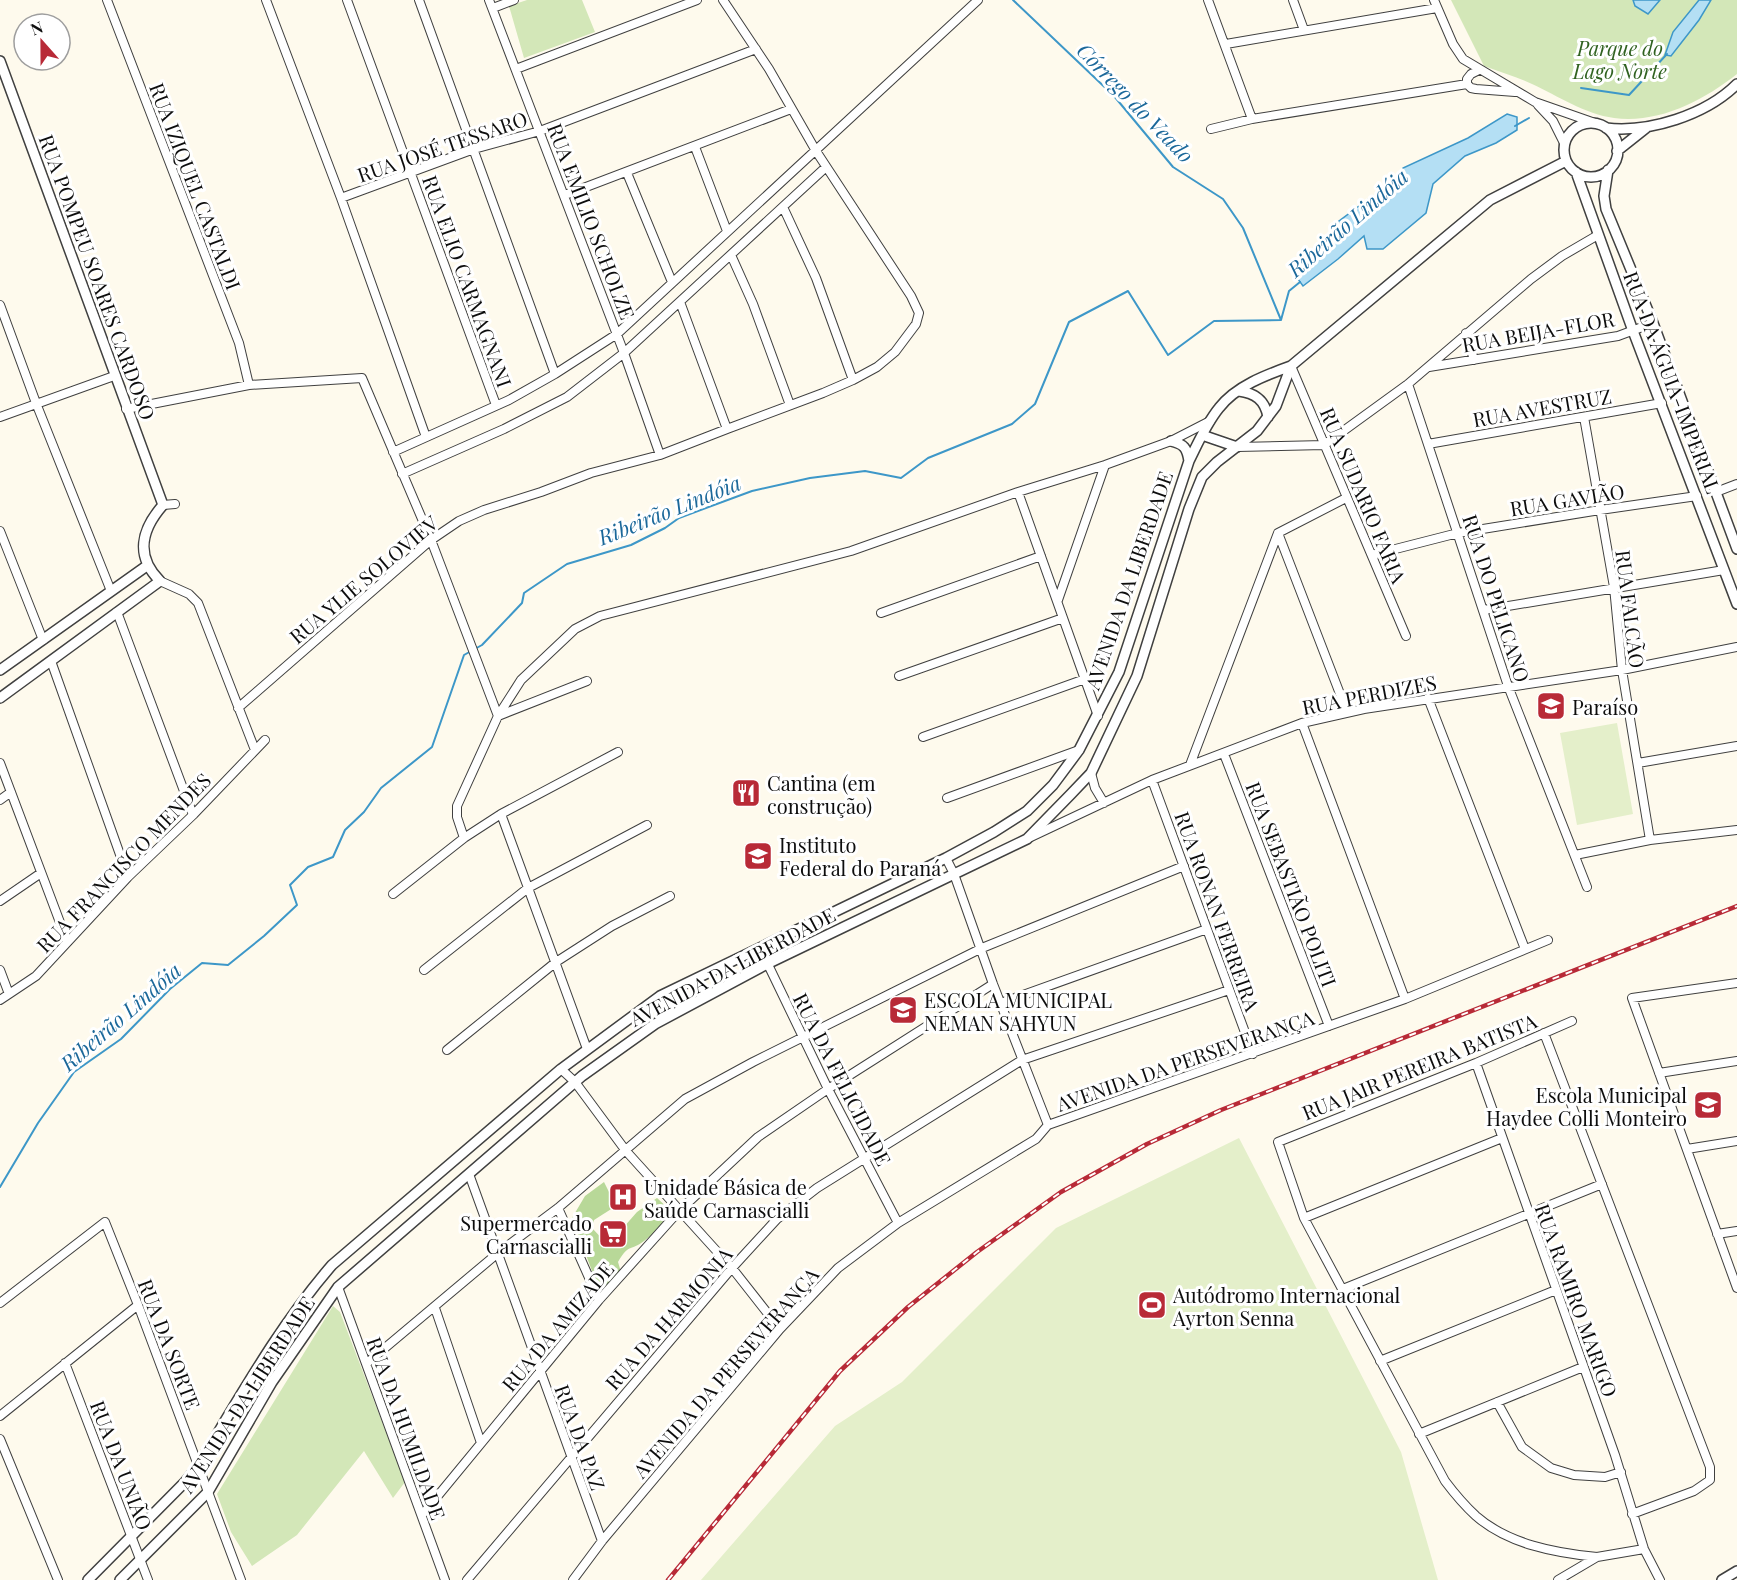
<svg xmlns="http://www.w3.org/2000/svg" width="1737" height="1580" viewBox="0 0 1737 1580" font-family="'Playfair Display',serif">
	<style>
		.green { fill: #d3e7b8 }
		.forest { fill: #b8d898 }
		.pitch { fill: #e4efca }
		.water { fill: #b4dff4; stroke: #3d97c8; stroke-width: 1.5 }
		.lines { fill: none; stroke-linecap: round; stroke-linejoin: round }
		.stream { stroke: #3d97c8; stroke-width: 2 }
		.minor-casing { stroke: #404040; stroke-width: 10 }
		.tertiary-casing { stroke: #404040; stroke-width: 12 }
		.minor { stroke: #fff; stroke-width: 8 }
		.tertiary { stroke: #fff; stroke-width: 9 }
		.rail-casing { stroke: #b82a37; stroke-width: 4.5 }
		.rail { stroke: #fff; stroke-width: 2; stroke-dasharray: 7; stroke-linecap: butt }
		.labels { text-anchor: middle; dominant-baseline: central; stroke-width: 6; stroke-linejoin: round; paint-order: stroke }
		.park-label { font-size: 20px; font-style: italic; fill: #306220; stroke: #fff }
		.street-label { font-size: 20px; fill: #0d0d0d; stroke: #fff }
		.poi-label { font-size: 20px; fill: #0d0d0d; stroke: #fff; text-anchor: start }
		.water-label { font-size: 21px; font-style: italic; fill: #1b689a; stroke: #fff }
	</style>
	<rect width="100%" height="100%" fill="#fefaed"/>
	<path class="green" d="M527,0H582L595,32L524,58L509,6Z
		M1451,0H1737V74C1703,101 1658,124 1614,118C1585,114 1558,96 1532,84C1517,77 1500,72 1484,66Z
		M333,1306L340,1312L405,1482L393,1498L364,1451L297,1535L252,1566L231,1532L217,1494Z"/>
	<path class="forest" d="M604,1182L616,1206L594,1220L592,1228L608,1245L637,1212L657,1198L670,1210C664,1222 655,1233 644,1241C630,1252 630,1242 618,1262L621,1272L600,1292L572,1218L585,1196Z"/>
	<path class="pitch" d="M1617,723L1633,814L1577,825L1560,733Z
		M1239,1138L1401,1452L1438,1580H701L835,1426L902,1382L1056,1228Z"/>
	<path class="water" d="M1633,0H1660L1648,14L1635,6Z
		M1699,0H1711L1699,20L1671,56L1665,55L1673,32Z
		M1507,114L1517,117V130L1496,143L1465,156L1433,184L1426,213L1383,249H1367L1364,236L1338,259L1303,286L1295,275L1325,250L1335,224L1370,198L1398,185L1403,168L1468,138Z"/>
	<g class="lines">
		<path class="stream" d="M1013,0L1114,96L1173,167L1223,199L1243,228L1281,320
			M1581,88L1629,95L1667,54
			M1515,126L1529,118
			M0,1187L38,1123L74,1072L121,1039L170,989L202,963L228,965L264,936L297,905L290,885L308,867L333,857L345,830L364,812L381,788L432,747L464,655L482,645L522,603L524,593L567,564L631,545L665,528L679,518L752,491L810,478L865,471L901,478L928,458L1012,424L1035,404L1069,322L1128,291L1168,355L1214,321L1281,320L1289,291L1300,282"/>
		<g class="minor-casing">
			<path id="minor" d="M107,0L239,343L249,385
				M266,0L341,198L426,437
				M347,0L496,405
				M419,0L555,374
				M489,0L624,353L660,455
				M723,0L769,69L816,151L911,296L919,313L916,324L895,352L877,367L853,380L823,393L727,429
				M1208,0L1252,119
				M1293,0L1304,30
				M1434,0L1453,44L1463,59L1535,102L1595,123
				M493,8L514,0
				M1226,44L1437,8
				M516,69L697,0
				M1467,84L1471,88L1476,89L1515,92
				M1467,84V79L1471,74L1479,70
				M1538,105L1553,121L1564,143
				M1211,129L1252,119L1467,84
				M695,147L727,231
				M627,173L672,282
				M565,195L791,109
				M341,198L474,149L540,131L756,49
				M783,207L816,278L853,380
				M731,255L753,304L790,405
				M0,305L36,403L111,591
				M1466,333L1474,360
				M1291,366L1406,636
				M1429,367L1618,336L1653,323
				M1408,384L1508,686L1587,887
				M126,409L249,385L362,378L431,540L498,716
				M0,417L114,376
				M1584,417L1614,587L1622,670L1650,840
				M1428,444L1662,403
				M1237,447L1324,445L1408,384L1531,279L1562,256L1598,235
				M393,452L509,400L555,374L617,334L978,0
				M402,474L504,429L567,397L624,353L826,167
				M1018,492L1098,716
				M1716,492L1737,484
				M163,505L175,504
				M0,531L43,640
				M1278,533L1347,712
				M1372,555L1458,533L1600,510L1697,496
				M160,581L189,594L198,603L255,750
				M1058,600L1105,465
				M1484,610L1724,570
				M117,612L193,815
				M881,613L1041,556
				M51,661L128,877
				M899,676L1063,618
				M1428,698L1525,949
				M238,708L431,540L459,521L484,510L541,492L591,473L660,455L727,429L680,302
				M498,716L587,681
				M1302,723L1405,999
				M923,737L1085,679
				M1224,754L1329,1026
				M0,763L67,941
				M1638,763L1737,746
				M1190,765L1278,533L1346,498
				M1091,773L1095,788L1104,803
				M1152,780L1253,1054
				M947,798L1079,750
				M0,800L11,792
				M501,814L587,1049
				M1031,837L1152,780L1302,723L1364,709L1622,670L1737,647
				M464,838L457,817V806L498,716L521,680L575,629L600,616L851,551L1018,492L1105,465L1171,441L1210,421
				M1575,855L1650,840L1737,830
				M946,858L954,874L993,984L1048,1125
				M393,894L464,838L501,814L618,752
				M0,901L41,873
				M760,948L828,1089L898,1223
				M0,970L9,994
				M424,970L528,888L647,825
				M1737,983L1632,998L1737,1288
				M0,1000L36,976L128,877L193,815L265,740
				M1001,1003L1207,929
				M1572,1021L1476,1063L1278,1142L1304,1218L1445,1481C1454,1493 1464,1505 1476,1516C1508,1544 1555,1553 1597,1557
				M1544,1033L1710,1467V1480L1694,1491L1632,1514
				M447,1050L556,962L612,926L670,896
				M1476,1063L1615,1455L1644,1549L1660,1580
				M561,1069L575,1082L626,1151L732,1268L780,1329
				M1659,1073L1737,1061
				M1687,1149L1737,1141
				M469,1174L602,1541
				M558,1208L599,1300
				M1304,1218L1502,1138
				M1717,1234L1737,1231
				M338,1287L445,1580
				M1343,1289L1602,1184
				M0,1303L105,1222L138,1305L241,1580
				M435,1308L481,1443
				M1380,1361L1556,1290
				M65,1363L148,1580
				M367,1363L498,1253L558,1208L685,1099L753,1062L982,948L1184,866
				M1497,1402L1522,1447L1551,1468L1574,1475L1605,1477L1621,1472
				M0,1416L138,1305
				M1419,1434L1583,1367
				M0,1439L58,1580
				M422,1515L599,1300L679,1211L758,1137L828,1089L993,984
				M467,1580L732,1268L777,1219L817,1188L1022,1060L1229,990
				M573,1580L602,1541L780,1329L838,1268L898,1223L1036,1139L1048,1125L1405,999L1548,940
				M1558,1580L1597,1557L1644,1549"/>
		</g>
		<g class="tertiary-casing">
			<path id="tertiary" d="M0,61L163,505C141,530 135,556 160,581L0,698
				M1564 150a27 27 0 1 1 54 0a27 27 0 1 1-54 0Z
				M1606,128C1649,133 1706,115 1737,84
				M1617,151L1646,128
				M1608,170L1604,196L1606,209L1653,323L1737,549
				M1576,172L1633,331L1737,604
				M1239,391C1255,393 1265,400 1268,417
				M1202,435L1237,447
				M1171,441C1184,444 1187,448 1189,461
				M0,670L148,565
				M88,1580L185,1482L198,1466C240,1397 279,1326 332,1265L561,1069L660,996L946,858L994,832L1027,811L1053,785L1079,750L1119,672L1189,461C1198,443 1206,424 1219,408C1236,386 1266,375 1291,366L1490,200L1566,161
				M120,1580L208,1492L272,1382L338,1287L582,1076L655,1024L767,964L1027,839L1071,794L1091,773L1137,676L1189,509L1202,477L1217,462L1257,431L1276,406L1291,366
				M1722,1580L1737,1571"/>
		</g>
		<use href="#minor" class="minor"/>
		<use href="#tertiary" class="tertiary"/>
		<g class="rail-casing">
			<path id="rail" d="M668,1580L840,1371L908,1307L977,1252L1061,1192L1147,1144L1221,1110L1737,906"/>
		</g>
		<use href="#rail" class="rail"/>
	</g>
	<defs>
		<g id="school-square" transform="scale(1.5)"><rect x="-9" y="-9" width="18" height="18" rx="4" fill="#b82a37" stroke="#fff"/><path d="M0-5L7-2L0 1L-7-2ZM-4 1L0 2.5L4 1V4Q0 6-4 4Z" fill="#fff"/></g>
		<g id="restaurant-square" transform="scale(1.5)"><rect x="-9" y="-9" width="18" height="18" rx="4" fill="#b82a37" stroke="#fff"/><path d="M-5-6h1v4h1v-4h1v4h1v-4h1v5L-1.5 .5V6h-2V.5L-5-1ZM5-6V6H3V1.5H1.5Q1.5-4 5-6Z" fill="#fff"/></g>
		<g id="university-square" transform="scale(1.5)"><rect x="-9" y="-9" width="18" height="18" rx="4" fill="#b82a37" stroke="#fff"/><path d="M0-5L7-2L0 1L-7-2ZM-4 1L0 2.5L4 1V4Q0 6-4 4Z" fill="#fff"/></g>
		<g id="hospital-square" transform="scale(1.5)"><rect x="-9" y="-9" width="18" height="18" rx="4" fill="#b82a37" stroke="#fff"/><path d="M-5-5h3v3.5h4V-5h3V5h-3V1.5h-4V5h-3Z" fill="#fff"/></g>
		<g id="supermarket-square" transform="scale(1.5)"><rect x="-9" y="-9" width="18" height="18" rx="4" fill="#b82a37" stroke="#fff"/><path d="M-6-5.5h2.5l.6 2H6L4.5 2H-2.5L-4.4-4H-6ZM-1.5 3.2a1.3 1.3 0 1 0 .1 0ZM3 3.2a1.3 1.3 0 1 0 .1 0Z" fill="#fff"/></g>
		<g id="stadium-square" transform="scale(1.5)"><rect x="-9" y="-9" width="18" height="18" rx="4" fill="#b82a37" stroke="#fff"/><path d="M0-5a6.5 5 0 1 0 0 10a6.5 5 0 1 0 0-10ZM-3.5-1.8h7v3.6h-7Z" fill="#fff"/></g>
	</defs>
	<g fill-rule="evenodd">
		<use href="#school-square" x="1551" y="706"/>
		<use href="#restaurant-square" x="746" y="793"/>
		<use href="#university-square" x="758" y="856"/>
		<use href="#school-square" x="903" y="1010"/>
		<use href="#school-square" x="1708" y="1105"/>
		<use href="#hospital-square" x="623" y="1197"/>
		<use href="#supermarket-square" x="613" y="1234"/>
		<use href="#stadium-square" x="1152" y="1305"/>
	</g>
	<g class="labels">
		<g class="park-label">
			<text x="1620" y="47">Parque do<tspan x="1620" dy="23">Lago Norte</tspan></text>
		</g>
		<g class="street-label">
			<text transform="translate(442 146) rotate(-19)">RUA JOSÉ TESSARO</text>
			<text transform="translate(196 186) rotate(69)">RUA IZIQUEL CASTALDI</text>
			<text transform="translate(592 221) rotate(69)">RUA EMILIO SCHOLZE</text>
			<text transform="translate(98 277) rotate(70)">RUA POMPEU SOARES CARDOSO</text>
			<text transform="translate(468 281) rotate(70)">RUA ELIO CARMAGNANI</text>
			<text transform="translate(1538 331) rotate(-10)">RUA BEIJA-FLOR</text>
			<text transform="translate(1673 382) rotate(69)">RUA DA ÁGUIA-IMPERIAL</text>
			<text transform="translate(1542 407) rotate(-10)">RUA AVESTRUZ</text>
			<text transform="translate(1364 495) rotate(67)">RUA SUDARIO FARIA</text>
			<text transform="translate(1567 499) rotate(-9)">RUA GAVIÃO</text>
			<text transform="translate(363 579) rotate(-40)">RUA YLIE SOLOVIEV</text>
			<text transform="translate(1128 580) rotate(-71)">AVENIDA DA LIBERDADE</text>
			<text transform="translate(1497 598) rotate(72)">RUA DO PELICANO</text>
			<text transform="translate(1631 609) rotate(83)">RUA FALCÃO</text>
			<text transform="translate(1369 694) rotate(-11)">RUA PERDIZES</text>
			<text transform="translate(123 862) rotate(-46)">RUA FRANCISCO MENDES</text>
			<text transform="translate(1292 884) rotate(69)">RUA SEBASTIÃO POLITI</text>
			<text transform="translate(1218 911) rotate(70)">RUA RONAN FERREIRA</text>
			<text transform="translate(732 966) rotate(-28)">AVENIDA DA LIBERDADE</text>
			<text transform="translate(1185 1060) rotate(-19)">AVENIDA DA PERSEVERANÇA</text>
			<text transform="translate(1419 1066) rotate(-22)">RUA JAIR PEREIRA BATISTA</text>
			<text transform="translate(843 1079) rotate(63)">RUA DA FELICIDADE</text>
			<text transform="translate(1577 1300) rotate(70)">RUA RAMIRO MARIGO</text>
			<text transform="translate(668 1318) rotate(-49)">RUA DA HARMONIA</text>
			<text transform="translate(557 1326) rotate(-50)">RUA DA AMIZADE</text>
			<text transform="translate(170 1344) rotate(69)">RUA DA SORTE</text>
			<text transform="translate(725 1372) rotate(-49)">AVENIDA DA PERSEVERANÇA</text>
			<text transform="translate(246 1394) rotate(-57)">AVENIDA DA LIBERDADE</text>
			<text transform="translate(407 1428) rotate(70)">RUA DA HUMILDADE</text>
			<text transform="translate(581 1437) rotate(70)">RUA DA PAZ</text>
			<text transform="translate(122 1465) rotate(69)">RUA DA UNIÃO</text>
		</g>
		<g class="poi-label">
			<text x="1572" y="706">Paraíso</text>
			<text x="767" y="782">Cantina (em<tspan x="767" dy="23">construção)</tspan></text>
			<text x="779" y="844">Instituto<tspan x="779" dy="23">Federal do Paraná</tspan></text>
			<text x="924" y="999">ESCOLA MUNICIPAL<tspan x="924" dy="23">NEMAN SAHYUN</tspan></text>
			<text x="1687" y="1094" text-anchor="end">Escola Municipal<tspan x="1687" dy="23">Haydee Colli Monteiro</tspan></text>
			<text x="644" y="1186">Unidade Básica de<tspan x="644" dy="23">Saúde Carnascialli</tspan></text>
			<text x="592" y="1222" text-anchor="end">Supermercado<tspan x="592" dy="23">Carnascialli</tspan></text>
			<text x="1173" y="1294">Autódromo Internacional<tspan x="1173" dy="23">Ayrton Senna</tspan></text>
		</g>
		<g class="water-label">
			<text transform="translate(1136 102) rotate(46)">Córrego do Veado</text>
			<text transform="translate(1347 222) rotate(-41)">Ribeirão Lindóia</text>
			<text transform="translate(669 509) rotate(-22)">Ribeirão Lindóia</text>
			<text transform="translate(120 1016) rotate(-41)">Ribeirão Lindóia</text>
		</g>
	</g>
	<g transform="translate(42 42) rotate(339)"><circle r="28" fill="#ffffff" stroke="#9e9e9e" stroke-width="1.5"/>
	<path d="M0-4.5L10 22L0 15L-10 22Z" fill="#b82a37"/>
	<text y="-9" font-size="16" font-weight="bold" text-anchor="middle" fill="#0d0d0d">N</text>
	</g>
</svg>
